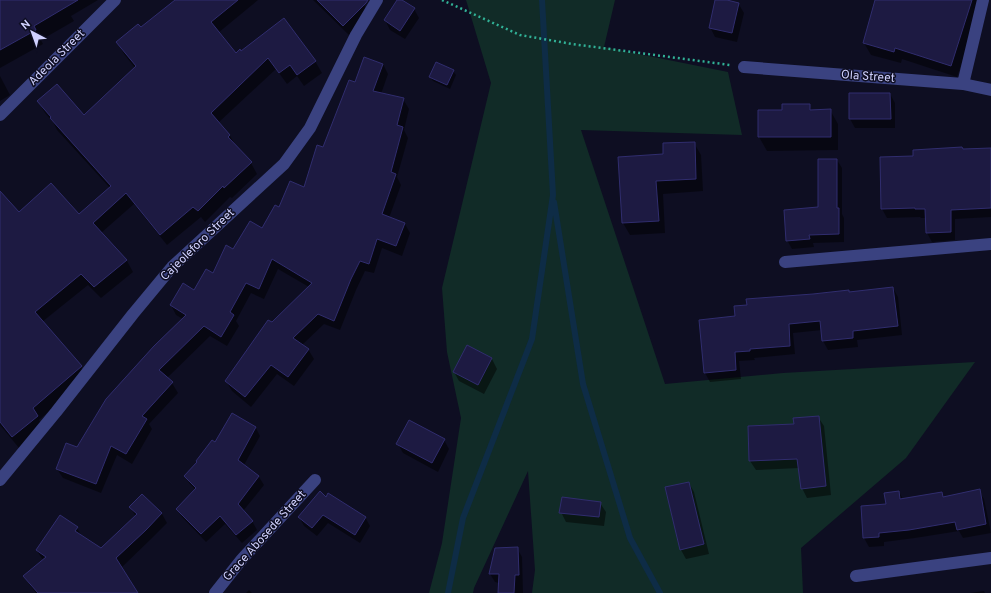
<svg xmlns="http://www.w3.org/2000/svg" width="991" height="593" viewBox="0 0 991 593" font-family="Overpass,sans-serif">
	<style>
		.green { fill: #112b27 }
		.shadow { fill: #0007 }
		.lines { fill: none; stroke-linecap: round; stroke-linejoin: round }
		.stream { stroke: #0e2c46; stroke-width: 6 }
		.building { fill: #1d1a42; stroke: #302d6e }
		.path { stroke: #31b196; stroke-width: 2.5; stroke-dasharray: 2 3; stroke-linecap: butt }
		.minor { stroke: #3a4280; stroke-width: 12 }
		.labels { text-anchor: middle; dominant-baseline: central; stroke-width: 3; stroke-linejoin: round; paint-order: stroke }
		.street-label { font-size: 12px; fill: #d0d1fe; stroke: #0e0e22 }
	</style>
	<rect width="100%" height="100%" fill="#0e0e22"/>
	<path class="green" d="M466,0H615L604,47L728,72L742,135L581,130L665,384L783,373L975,362L906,458L801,548L803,593H532L535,570L528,471L474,588L473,593H429L442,543L461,418L447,352L442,288L491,83Z"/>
	<path class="shadow" d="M0,0H98L71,16L74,21L41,40L43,44L0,68Z
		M176,0H258L218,33L236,55L315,61L322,73L304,86L297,76L287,84L276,69L218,123L230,136L236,146L251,163L257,174L232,198L230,197L205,222L201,217L167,245L134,204L101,233L127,261L133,272L101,298L88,285L42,322L81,367L87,378L39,420L44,428L19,448L0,425V192L19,213L79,216L110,188L57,130L53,122L45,113L38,101L84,117L135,68L124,54L117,42L141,29Z
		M313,0H359L364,5L371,17L351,37Z
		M398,0H400L414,9L419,18L405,39L390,30L385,20Z
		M716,0H723L738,3L744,13L737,42L715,37L710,27Z
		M876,0H984L975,23L957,77L902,59L901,63L871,55L864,43Z
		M383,64L388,74L381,94L403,99L409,109L404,130L408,138L397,177L401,185L389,218L405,224L410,233L402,256L382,248L374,273L365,271L356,290L340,330L324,324L302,345L308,349L314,359L294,386L277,374L251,407L232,391L226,381L272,324L309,287L278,269L264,299L251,293L236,321L239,326L227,346L210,336L167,378L172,383L178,393L149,424L152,429L132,464L117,455L101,493L63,478L57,469L78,448L183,319L176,315L171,305L195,292L214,275L234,250L263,230L280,208L304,188L356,83Z
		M453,71L456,75L450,89L433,81L430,77Z
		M0,76L10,95L0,101Z
		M890,94L895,103V128H855L850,119Z
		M809,105L812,111L830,110L838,124V150L767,151L759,137V111H783Z
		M694,143L701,155L703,191L663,194L665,233L630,235L623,223L619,158L664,155Z
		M991,149V217L955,219V240L932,242L927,233L926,218H921L920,217L887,218L882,209L914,157Z
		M837,160L842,168V214L844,218V242L813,243L814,247L792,249L787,240L819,208Z
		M893,288L898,297L902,335L857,340L858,347L828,350L823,341L822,330L793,333L795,354L754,358L755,360L739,361L741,379L710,382L705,373L700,320L736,317L849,293Z
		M467,346L492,359L497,369L484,394L459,381L454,372Z
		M818,417L824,426L831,495L807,498L802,488L799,468L756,470L750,461L749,427L795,425Z
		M256,428L260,436L244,465L259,477L264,485L243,511L252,521L257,530L242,543L225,524L206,542L182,517L177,509L196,490L190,484L185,476L216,444Z
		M444,440L449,449L438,472L403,453L398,444Z
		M689,483L694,492L709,554L686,559L681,550L666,488Z
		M979,491L984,499L991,533L963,538L959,531L915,538L884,542V546L869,547L864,538L862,507L887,505L899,492L903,499L942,493L944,497Z
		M142,495L162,514L167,523L151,539L121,568L137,593H36L30,585L24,576L43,560L37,551L77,528L82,537L101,549L136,517L130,507Z
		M326,499L365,517L370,526L360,543L328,523L317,536L304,526L299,517Z
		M600,503L606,512L604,526L566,522L561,512Z
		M517,548L522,557L523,593H499V583L495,582L490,574Z
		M249,590L252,593H246Z
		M984,591L985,593H970Z"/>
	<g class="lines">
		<path class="stream" d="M554,202L583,384L630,538L660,593
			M448,593L463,518L532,339L553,195L542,0"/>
	</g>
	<path class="building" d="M0,0H78L34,26L36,30L0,50Z
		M175,0H238L211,22L236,53L240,49L241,51L284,18L316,61L297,75L290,65L279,73L268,58L211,113L230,135L228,137L252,162L224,188L223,186L198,211L193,207L160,235L126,193L93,223L127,260L94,287L81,274L35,312L82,366L33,408L38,416L12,437L0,422V191L19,212L51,183L79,214L111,186L50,118L51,117L37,101L57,84L84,115L136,66L116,42L138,24L141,27Z
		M317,0H368L366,3L343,26Z
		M397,0H402L415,8L400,31L384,20Z
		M715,0H727L739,3L732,33L709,28Z
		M875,0H972L951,66L895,48L894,52L863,43Z
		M364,57L383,64L373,91L404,98L397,125L403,127L391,172L396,174L382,214L405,223L396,246L377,239L369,264L360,261L351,279L334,321L318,314L293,338L309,349L288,377L271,365L245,397L225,381L268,320L272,322L312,283L272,259L259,289L246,283L230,312L234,315L221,337L204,326L159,370L173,382L142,416L147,419L126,454L111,446L96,484L56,469L66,443L77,447L106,399L154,346L186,315L170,305L183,283L194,290L206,269L213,273L226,245L233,249L250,221L262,228L275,205L279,207L290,181L304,187L317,145L323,147L349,80L355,82Z
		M436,62L454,70L447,85L429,77Z
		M849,93H890L891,119H849Z
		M782,104H810V110L831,109V137H758V110H782Z
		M695,142L696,179L656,181L659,221L622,223L618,157L663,154V143Z
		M962,147L963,149L991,148V208L951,210V232L926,233L925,209H915V208L881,209L880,157L913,156V150Z
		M818,159H837V208H839V234L809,235L810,239L786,241L784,210L818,207Z
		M893,287L898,326L853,331V338L822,341L820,321L789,324L790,346L750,349V351L735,352L736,370L704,373L699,320L735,316L734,306L747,305L746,299L813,294L849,290V292Z
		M467,345L492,358L478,385L453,372Z
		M232,413L256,427L238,460L259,476L238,504L253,521L236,535L220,516L201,534L176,509L196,488L184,476L197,462L196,461L212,440L215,442Z
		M819,416L826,486L801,489L797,459L749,461L748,426L794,424L793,418Z
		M409,420L445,439L432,463L396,444Z
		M689,482L704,544L680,550L665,487Z
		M980,489L986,524L957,530L955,522L909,530L879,533V537L863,538L861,506L886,504L884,493L899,491L900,499L942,492L943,497Z
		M320,491L326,497L328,493L366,517L355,535L323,515L312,528L298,517Z
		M142,494L162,513L146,530L116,558L138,593H38L23,576L46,557L36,550L60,515L78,527L75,531L101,548L137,514L129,507Z
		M562,497L601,502L599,517L559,513Z
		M518,547L519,575H515L514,593H498L499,574H489L495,548Z"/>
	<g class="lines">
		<path class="path" d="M442,0L520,35L572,44L730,65"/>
		<path class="minor" d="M744,67L963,84L991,90
			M963,84L983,0
			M0,115L115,0
			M785,262L991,244
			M0,480L56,412L133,314L172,267L284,164L310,128L356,35L377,0
			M856,576L991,558
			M215,593L242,559L315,480"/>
	</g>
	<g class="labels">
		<g class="street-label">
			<text transform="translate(57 58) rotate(-45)">Adeola Street</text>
			<text transform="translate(868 77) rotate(4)">Ola Street</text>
			<text transform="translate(198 245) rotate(-44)">Cajeoleforo Street</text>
			<text transform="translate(265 536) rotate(-48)">Grace Abosede Street</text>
		</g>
	</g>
	<g transform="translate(32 32) rotate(319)" stroke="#0e0e22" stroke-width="3" paint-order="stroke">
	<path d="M0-3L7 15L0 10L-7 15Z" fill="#d0d1fe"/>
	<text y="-6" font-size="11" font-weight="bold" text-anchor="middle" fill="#d0d1fe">N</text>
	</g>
</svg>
